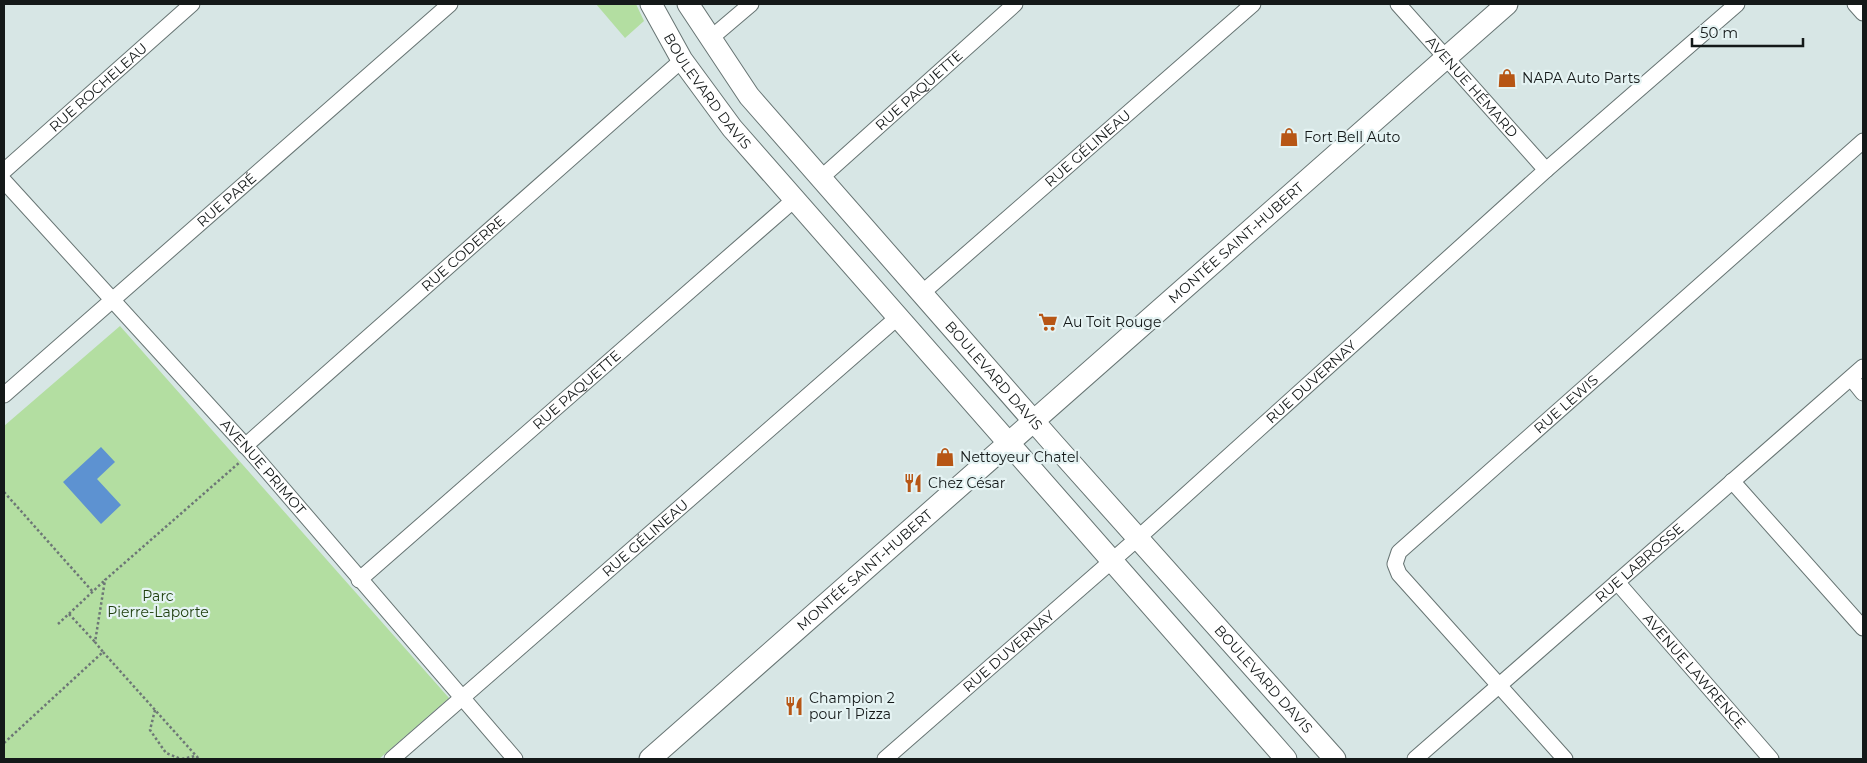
<svg xmlns="http://www.w3.org/2000/svg" width="1867" height="763" viewBox="0 0 1867 763" font-family="Montserrat,sans-serif">
	<style>
		.green { fill: #b3dea1 }
		.water { fill: #5d92d1 }
		.lines { fill: none; stroke-linecap: round; stroke-linejoin: round }
		.street-casing { stroke: #677473; stroke-width: 17 }
		.secondary-casing { stroke: #677473; stroke-width: 23 }
		.path { stroke: #6d7776; stroke-width: 2.5; stroke-dasharray: 2.5 2.5; stroke-linecap: butt }
		.street { stroke: #fff; stroke-width: 15 }
		.secondary { stroke: #fff; stroke-width: 21 }
		.labels { text-anchor: middle; dominant-baseline: central; stroke-width: 4.5; stroke-linejoin: round; paint-order: stroke }
		.poi-label { font-size: 14px; fill: #141919; stroke: #e5f3f3; text-anchor: start }
		.street-label { font-size: 14px; fill: #141919; stroke: #e5f3f3 }
		.park-label { font-size: 14px; fill: #20400f; stroke: #e5f3f3 }
	</style>
	<rect width="100%" height="100%" fill="#d7e6e5"/>
	<path class="green" d="M596,4H636L644,21L625,38Z
		M120,326L449,698L379,759H4V426Z"/>
	<path class="water" d="M101,447L115,462L97,479L121,505L101,524L63,482Z"/>
	<g class="lines">
		<g class="street-casing">
			<g id="street">
				<path id="s1" d="M1398,4L1546,170"/>
				<path d="M1855,4L1863,13"/>
				<path d="M711,38L751,4"/>
				<path id="s2" d="M4,171L192,4"/>
				<path id="s3" d="M822,177L1015,4"/>
				<path id="s4" d="M4,181L251,452L515,759"/>
				<path id="s5" d="M922,293L1253,4"/>
				<path d="M1851,378L1863,393"/>
				<path id="s6" d="M4,395L450,4"/>
				<path id="s7" d="M245,446L682,60"/>
				<path d="M1732,481L1863,628"/>
				<path id="s8" d="M359,580L795,199"/>
				<path id="s9" d="M1617,582L1771,759"/>
				<path id="s10" d="M392,759L898,317"/>
				<path id="s11" d="M885,759L1138,538L1546,170L1737,4"/>
				<path id="s12" d="M1415,759L1863,367"/>
				<path id="s13" d="M1565,759L1399,574L1395,564L1399,552L1863,141"/>
			</g>
		</g>
		<g class="secondary-casing">
			<g id="secondary">
				<path id="s14" d="M651,4L682,60L732,128L1286,759"/>
				<path id="s15" d="M688,4L749,96L1052,442L1335,759"/>
				<path id="s16" d="M650,759L1507,4"/>
			</g>
		</g>
		<path class="path" d="M4,492L93,592
			M69,614L95,642
			M58,624L104,581
			M103,652L199,759
			M155,710L150,730L166,753L181,759
			M4,743L103,652L95,642L105,580L240,462
			M182,759L195,756"/>
		<use href="#street" class="street"/>
		<use href="#secondary" class="secondary"/>
	</g>
	<defs>
		<g id="shop-bare" transform="scale(1.5)"><path d="M-5-2.5h2.3a2.7 3.5 0 0 1 5.4 0H5L5.5 6h-11ZM-1.5-2.5h3a1.5 2.3 0 0 0-3 0Z" fill="#b75615" stroke="#e5f3f3" stroke-width="2.5" paint-order="stroke"/></g>
		<g id="supermarket-bare" transform="scale(1.5)"><path d="M-6-5.5h2.5l.6 2H6L4.5 2H-2.5L-4.4-4H-6ZM-1.5 3.2a1.3 1.3 0 1 0 .1 0ZM3 3.2a1.3 1.3 0 1 0 .1 0Z" fill="#b75615" stroke="#e5f3f3" stroke-width="2.5" paint-order="stroke"/></g>
		<g id="restaurant-bare" transform="scale(1.5)"><path d="M-5-6h1v4h1v-4h1v4h1v-4h1v5L-1.5 .5V6h-2V.5L-5-1ZM5-6V6H3V1.5H1.5Q1.5-4 5-6Z" fill="#b75615" stroke="#e5f3f3" stroke-width="2.5" paint-order="stroke"/></g>
	</defs>
	<g fill-rule="evenodd">
		<use href="#shop-bare" x="1507" y="78"/>
		<use href="#shop-bare" x="1289" y="137"/>
		<use href="#supermarket-bare" x="1048" y="322"/>
		<use href="#shop-bare" x="945" y="457"/>
		<use href="#restaurant-bare" x="913" y="483"/>
		<use href="#restaurant-bare" x="794" y="706"/>
	</g>
	<g class="labels">
		<g class="poi-label">
			<text x="1522" y="78">NAPA Auto Parts</text>
			<text x="1304" y="137">Fort Bell Auto</text>
			<text x="1063" y="322">Au Toit Rouge</text>
			<text x="960" y="457">Nettoyeur Chatel</text>
			<text x="928" y="483">Chez César</text>
			<text x="809" y="698">Champion 2<tspan x="809" dy="16">pour 1 Pizza</tspan></text>
		</g>
		<g class="street-label">
			<text stroke="none"><textPath href="#s2" startOffset="126">RUE ROCHELEAU</textPath></text>
			<text stroke="none"><textPath href="#s1" startOffset="111">AVENUE HÉMARD</textPath></text>
			<text stroke="none"><textPath href="#s14" startOffset="104">BOULEVARD DAVIS</textPath></text>
			<text stroke="none"><textPath href="#s3" startOffset="130">RUE PAQUETTE</textPath></text>
			<text stroke="none"><textPath href="#s5" startOffset="220">RUE GÉLINEAU</textPath></text>
			<text stroke="none"><textPath href="#s6" startOffset="296">RUE PARÉ</textPath></text>
			<text stroke="none"><textPath href="#s16" startOffset="781">MONTÉE SAINT-HUBERT</textPath></text>
			<text stroke="none"><textPath href="#s7" startOffset="291">RUE CODERRE</textPath></text>
			<text stroke="none"><textPath href="#s15" startOffset="482">BOULEVARD DAVIS</textPath></text>
			<text stroke="none"><textPath href="#s11" startOffset="569">RUE DUVERNAY</textPath></text>
			<text stroke="none"><textPath href="#s8" startOffset="289">RUE PAQUETTE</textPath></text>
			<text stroke="none"><textPath href="#s13" startOffset="495">RUE LEWIS</textPath></text>
			<text stroke="none"><textPath href="#s4" startOffset="386">AVENUE PRIMOT</textPath></text>
			<text stroke="none"><textPath href="#s10" startOffset="336">RUE GÉLINEAU</textPath></text>
			<text stroke="none"><textPath href="#s12" startOffset="298">RUE LABROSSE</textPath></text>
			<text stroke="none"><textPath href="#s16" startOffset="286">MONTÉE SAINT-HUBERT</textPath></text>
			<text stroke="none"><textPath href="#s11" startOffset="164">RUE DUVERNAY</textPath></text>
			<text stroke="none"><textPath href="#s9" startOffset="118">AVENUE LAWRENCE</textPath></text>
			<text stroke="none"><textPath href="#s15" startOffset="888">BOULEVARD DAVIS</textPath></text>
		</g>
		<g class="park-label">
			<text x="158" y="596">Parc<tspan x="158" dy="16">Pierre-Laporte</tspan></text>
		</g>
	</g>
	<rect width="1867" height="763" fill="none" stroke="#141919" stroke-width="10"/>
	<path d="M1692 38v8h111v-8" fill="none" stroke="#141919" stroke-width="2.5"/>
	<text x="1700" y="38" font-size="15" fill="#141919" stroke="#e5f3f3" stroke-width="4" paint-order="stroke">50 m</text>
</svg>
